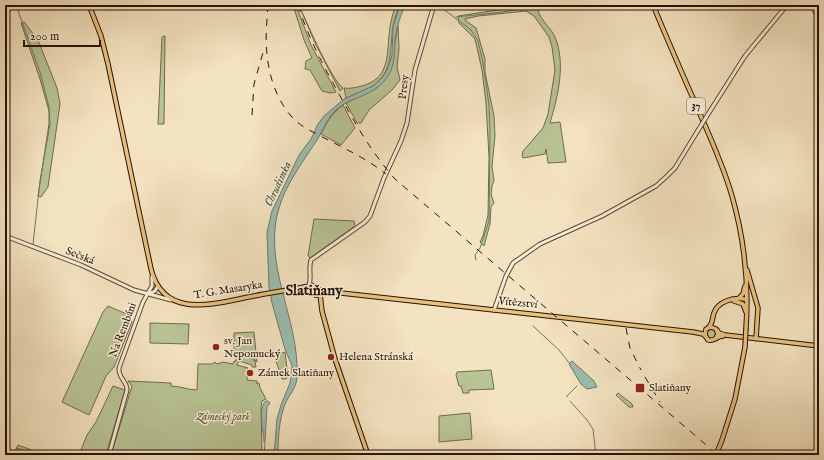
<svg xmlns="http://www.w3.org/2000/svg" width="824" height="460" viewBox="0 0 824 460" font-family="'IM FELL English',serif">
	<style>
		.green { fill: #b9c495; stroke: #706a4c }
		.water { fill: #9cbeb0; stroke: #6d796b }
		.lines { fill: none; stroke-linecap: round; stroke-linejoin: round }
		.stream { stroke: #6d796b; stroke-width: 1 }
		.minor-casing { stroke: #5a4633; stroke-width: 5 }
		.major-casing { stroke: #261104; stroke-width: 5.5 }
		.minor { stroke: #f8edd6; stroke-width: 3 }
		.major { stroke: #eac280; stroke-width: 3.5 }
		.rail { stroke: #261104; stroke-width: 1; stroke-dasharray: 7 7; stroke-linecap: butt }
		.minor-bridge-casing { stroke: #5a4633; stroke-width: 5; stroke-linecap: butt }
		.major-bridge-casing { stroke: #261104; stroke-width: 5.5; stroke-linecap: butt }
		.minor-bridge { stroke: #f8edd6; stroke-width: 3 }
		.major-bridge { stroke: #eac280; stroke-width: 3.5 }
		.poi-dot { fill: #8f2418; stroke: #f8edd6; stroke-width: 1.5 }
		.labels { text-anchor: middle; dominant-baseline: central; stroke-width: 3; stroke-linejoin: round; paint-order: stroke }
		.shield { fill: #f8edd6; stroke: #655343; stroke-width: 1 }
		.shield-label { font-size: 10px; font-weight: bold; fill: #261104 }
		.street-label { font-size: 11px; fill: #261104; stroke: #f8edd6 }
		.poi-label { font-size: 11px; fill: #261104; stroke: #f8edd6; text-anchor: start }
		.park-label { font-size: 11px; font-style: italic; fill: #595037; stroke: #f8edd6 }
		.water-label { font-size: 12px; font-style: italic; fill: #4f4e40; stroke: #f8edd6 }
		.district-label { font-size: 15px; font-weight: bold; fill: #261104; stroke: #f8edd6 }
	</style>
	<rect width="100%" height="100%" fill="#f4e3c0"/>
	<filter id="stains"><feTurbulence type="fractalNoise" baseFrequency=".005" numOctaves="4"/><feColorMatrix values="0 0 0 0 .2 0 0 0 0 .09 0 0 0 0 .02 0 0 0 .5 -.17"/></filter>
	<radialGradient id="worn" r=".72"><stop offset=".6" stop-color="#630" stop-opacity="0"/><stop offset="1" stop-color="#630" stop-opacity=".3"/></radialGradient>
	<path class="green" d="M293,5H296L311,45L336,92L330,93L322,91L310,70L305,69L306,61L312,58L304,40Z
		M396,5H400C396,14 392,25 392,35C390,55 392,71 374,85C366,91 355,94 346,98L344,88C351,89 358,87 365,85C389,77 387,55 389,35C390,24 392,15 396,5Z
		M531,5H538C536,17 551,27 555,37C566,64 558,96 550,123L560,122L566,162L548,163L546,149L545,154L523,158L522,155L523,151L543,128L548,114L555,70L552,47L549,37L534,16L526,11L478,16L465,19V20L476,28L485,59V72L494,116L495,136L492,166L494,181L492,186L491,194L494,203L491,207L490,224L484,246L480,242L483,236L488,215L489,157L486,103L482,70L475,39L459,23L458,16Z
		M301,10C308,25 332,81 343,88L340,91L315,43Z
		M24,22L38,40L57,88L60,104L48,187L41,197L38,196L49,124V111L40,79L21,23Z
		M398,25L399,48L397,67L400,80L392,90L369,110L361,123H357L346,103L377,88L390,72Z
		M164,36H165L164,124H158L162,37Z
		M343,105L355,128L341,145L321,134C327,122 332,113 343,105Z
		M314,219L354,221L355,226L310,258L308,256Z
		M108,306L129,315L132,322L114,367L106,376L89,415L62,402L103,312Z
		M150,323L189,324L188,344L150,343Z
		M706.5 334a4.5 4.5 0 1 1 9 0a4.5 4.5 0 1 1-9 0Z
		M254,332L257,362C248,352 242,358 234,351V333Z
		M285,352L288,377L286,379H282L274,355Z
		M236,354C243,358 248,355 255,361L256,367H252V365L239,361L237,365L248,368L247,380L257,381V384L259,383L260,388L266,399L262,401L261,407L262,455H111L132,386L128,381L171,383V386C180,386 188,390 197,390L198,364H212L215,362L217,364L223,362L233,364L234,361H236Z
		M491,370L494,389L469,390V393H463L461,386H459L456,375L457,372Z
		M113,386L125,390L106,455H79L87,435L96,422Z
		M618,393L632,404L633,407H629L616,395Z
		M470,413L472,439L439,442V416Z
		M18,445L39,453V454L34,455L17,448L13,455Z"/>
	<path class="water" d="M400,5H405C402,13 399,20 397,28C392,46 399,63 385,80C373,96 351,97 337,109C328,117 323,130 317,140C304,160 289,180 281,202C259,261 300,317 297,377C297,387 289,395 285,404C279,420 278,439 278,455H274L277,419L281,405L290,383L292,366L285,349L272,303L269,287L267,232L272,211L299,155L311,139L318,124L324,116L344,99L373,86L382,78L387,70L392,55L393,27Z
		M572,361L594,381L597,387L587,389L581,384L569,364Z
		M266,401H268L270,403L267,407L265,441L264,442C264,432 257,408 266,401Z"/>
	<g class="lines">
		<path class="stream" d="M16,5L40,72L49,107L50,124L40,181L33,244
			M438,5L471,30L478,41L483,63L489,105L490,130L489,221L480,248L475,255L476,260
			M456,17L504,12L533,6V5
			M533,326L559,350L570,364
			M567,397V396L577,386
			M570,401L587,420L593,429L596,455
			M264,455L265,442"/>
		<g class="minor-casing">
			<path id="minor" d="M812,5L819,20
				M710,111L745,56L787,5
				M5,236L81,265L134,290L171,300
				M309,285C312,277 308,268 311,260L365,222L370,216L384,178L401,141L407,123L415,70L434,5
				M149,294L155,291L158,286
				M494,310L506,276L513,263L540,244L602,216L656,186L666,177L675,168L697,132
				M109,455L127,390C127,381 118,378 119,368L143,302L152,286V276"/>
		</g>
		<g class="major-casing">
			<path id="major" d="M89,5L101,36L108,64L151,269C164,321 216,303 254,296C272,292 291,290 309,286
				M653,5C668,41 684,78 700,114C712,141 724,168 732,196C744,238 749,284 746,328
				M747,270L758,308L756,339
				M311,285L320,290L319,295H315L309,290L308,287Z
				M320,294L324,292L341,293L693,332L703,334L705,336
				M320,294L322,311L335,359L368,455
				M739,298L743,294L745,286
				M734,301L743,304L746,312
				M708,328C713,324 712,318 714,313C718,301 734,297 745,299L747,301
				M717,330L719,333L725,335L819,346
				M716,338L718,334L716,329L711,327L706,329L705,335L708,340C714,342 717,336 723,336
				M722,440L735,399L745,347"/>
		</g>
		<use href="#minor" class="minor"/>
		<use href="#major" class="major"/>
		<path class="rail" d="M268,5C267,21 265,38 267,54C269,80 281,113 304,127C331,143 361,154 386,174
			M298,5C308,37 323,65 339,94C356,125 372,153 395,179L718,455
			M252,115L254,84L264,49
			M626,328L630,348L641,370
			M645,377L660,402"/>
		<g class="minor-bridge-casing">
			<path id="minor-bridge" d="M697,132L710,111"/>
		</g>
		<g class="major-bridge-casing">
			<path id="major-bridge" d="M745,347L746,328
				M716,455L722,440"/>
		</g>
		<use href="#minor-bridge" class="minor-bridge"/>
		<use href="#major-bridge" class="major-bridge"/>
	</g>
	<g class="poi-dot">
		<circle cx="216" cy="347" r="4"/>
		<circle cx="331" cy="357" r="4"/>
		<circle cx="250" cy="373" r="4"/>
		<rect x="635" y="383" width="10" height="10" rx="2"/>
	</g>
	<g class="labels">
		<rect class="shield" x="687" y="98" width="18" height="16" rx="3"/>
		<g class="shield-label">
			<text x="696" y="106">37</text>
		</g>
		<g class="street-label">
			<text transform="translate(404 87) rotate(-83)">Presy</text>
			<text transform="translate(80 256) rotate(22)">Sečská</text>
			<text transform="translate(228 290) rotate(-9)">T. G. Masaryka</text>
			<text transform="translate(518 303) rotate(6)">Vítězství</text>
			<text transform="translate(123 330) rotate(-69)">Na Rembáni</text>
		</g>
		<g class="poi-label">
			<text x="224" y="341">sv. Jan<tspan x="224" dy="13">Nepomucký</tspan></text>
			<text x="339" y="357">Helena Stránská</text>
			<text x="258" y="373">Zámek Slatiňany</text>
			<text x="649" y="388">Slatiňany</text>
		</g>
		<g class="park-label">
			<text x="223" y="417">Zámecký park</text>
		</g>
		<g class="water-label">
			<text transform="translate(278 184) rotate(-65)">Chrudimka</text>
		</g>
		<g class="district-label">
			<text x="314" y="290">Slatiňany</text>
		</g>
	</g>
	<rect width="824" height="460" fill="none" stroke="#f4e3c0" stroke-width="20"/>
	<rect x="6" y="6" width="812" height="448" fill="none" stroke="#261104" stroke-width="2"/>
	<rect x="10" y="10" width="804" height="440" fill="none" stroke="#261104"/>
	<path d="M24 40v6h76v-6" fill="none" stroke="#261104" stroke-width="2"/>
	<text x="30" y="40" font-size="12" fill="#261104" stroke="#f8edd6" stroke-width="3" paint-order="stroke">200 m</text>
	<rect width="100%" height="100%" filter="url(#stains)"/>
	<rect width="100%" height="100%" fill="url(#worn)"/>
</svg>
